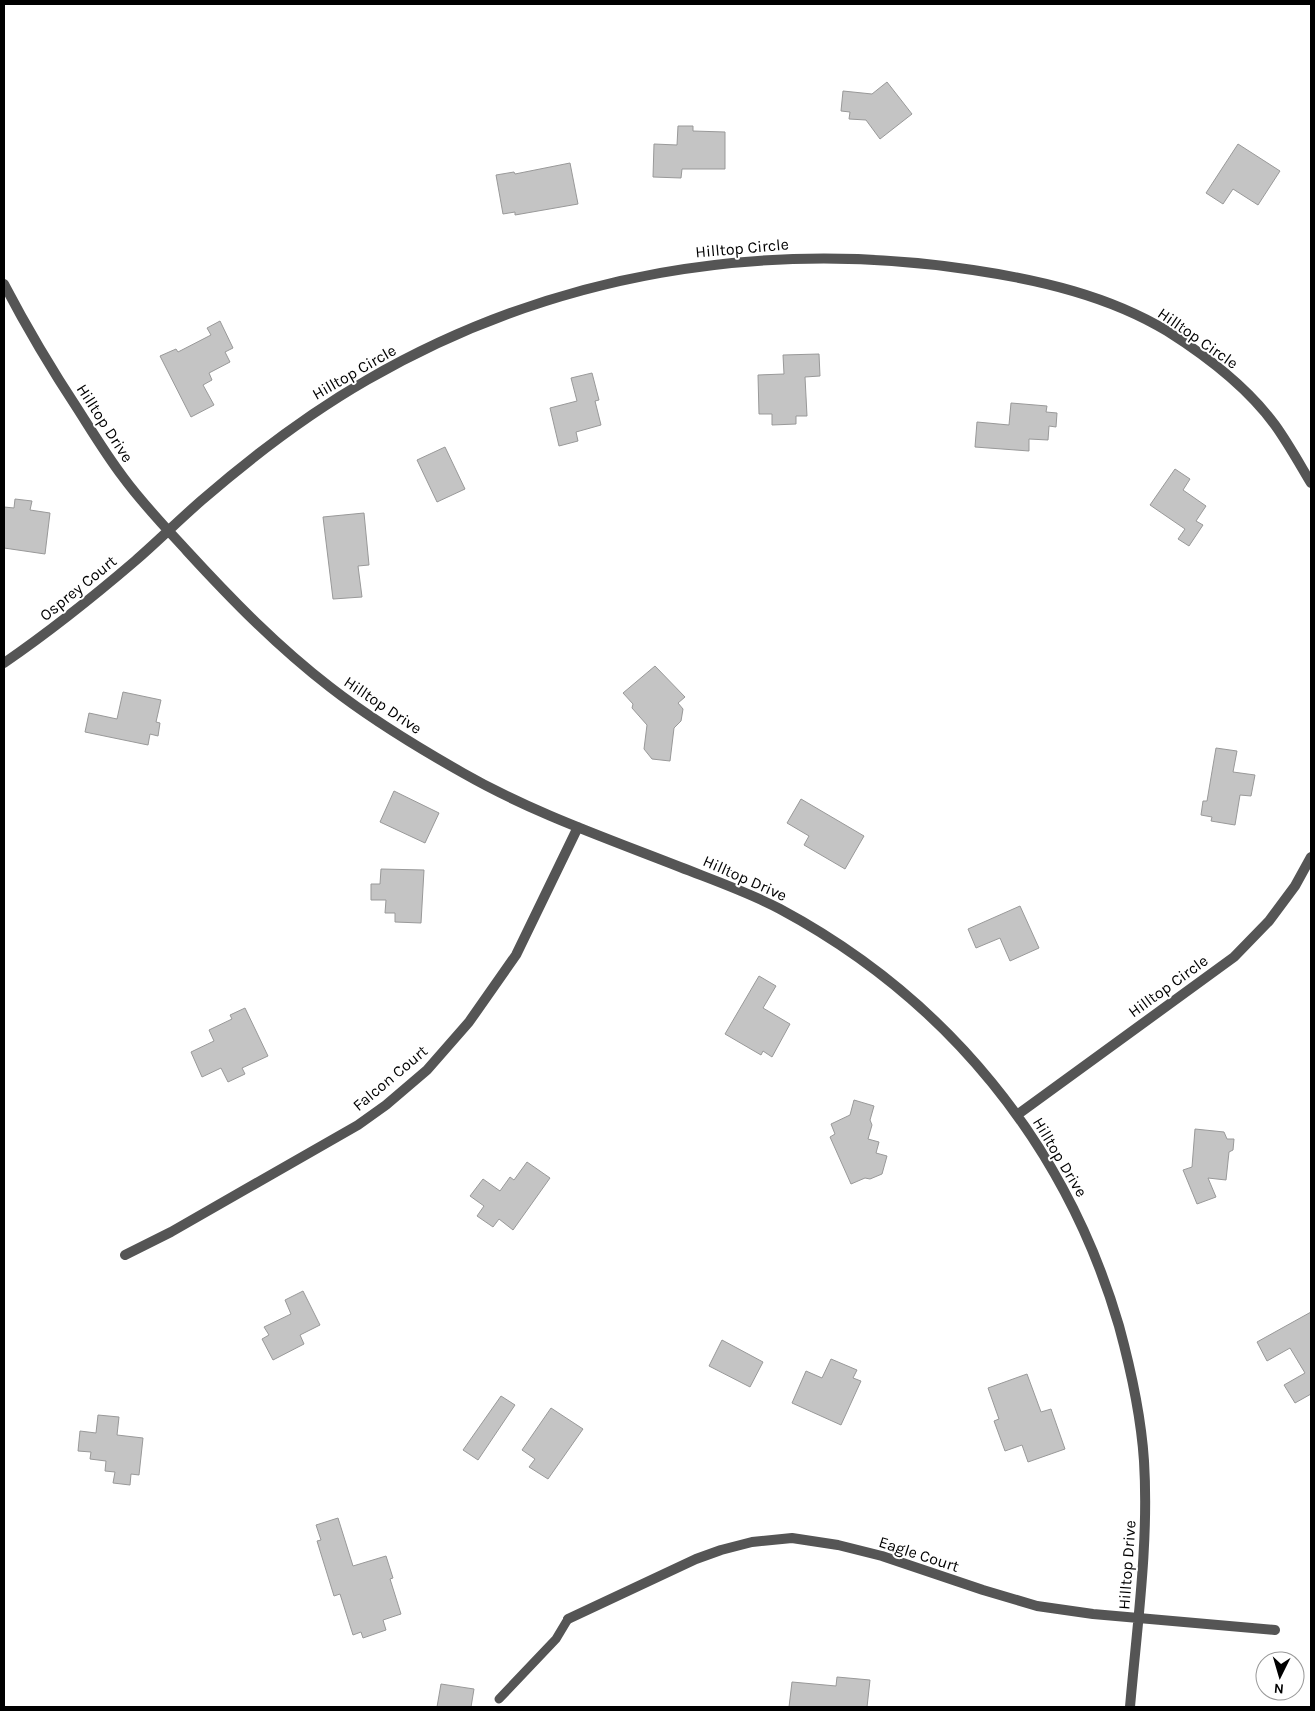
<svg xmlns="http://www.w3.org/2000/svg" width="1315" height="1711" viewBox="0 0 1315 1711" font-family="Karla,sans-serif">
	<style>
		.building { fill: #c4c4c4; stroke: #999 }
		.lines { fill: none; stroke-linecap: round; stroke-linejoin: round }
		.lane { stroke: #555; stroke-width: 9 }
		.street { stroke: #555; stroke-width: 10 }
		.labels { text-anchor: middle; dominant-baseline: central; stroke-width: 4; stroke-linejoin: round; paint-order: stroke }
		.street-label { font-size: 16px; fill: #000; stroke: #fff }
	</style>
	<rect width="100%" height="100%" fill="#fff"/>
	<path class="building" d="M887,82L912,114L880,139L866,120L849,119L850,112L841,111L843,91L872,94Z
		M678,126H693V131L725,132V169H682L681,178L653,177L654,144L677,145Z
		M1238,144L1280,171L1258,205L1233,189L1223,204L1206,193Z
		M570,163L578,204L515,215V212L503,214L496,175L514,172L515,174Z
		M220,321L233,348L225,352L230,362L209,373L212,380L203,385L214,405L191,417L160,356L176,349L178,352L211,335L207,328Z
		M819,354L820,376L805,377L807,416H796V424L772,425V414H759L758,375L784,374L783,355Z
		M592,373L599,400L595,401L601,425L576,432L578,441L559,446L550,408L577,401L571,378Z
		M1011,403L1047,406L1046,412L1057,413L1056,427L1049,426L1048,440L1029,439V451L975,447L977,422L1009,425Z
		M445,447L465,489L437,502L417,460Z
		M1175,469L1190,479L1183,490L1206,506L1196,521L1203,525L1189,546L1178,539L1185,529L1150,505Z
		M15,499L32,501L30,510L50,513L45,554L4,548V507L14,508Z
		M364,513L369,565L358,566L362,597L333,599L323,517Z
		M655,666L685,697L678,703L683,709L681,721L674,728L670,761L652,759L644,749L647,725L632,708L633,704L623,693Z
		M123,692L161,700L156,722L160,723L158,736L150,734L148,745L85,732L89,713L117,719Z
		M1216,748L1237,751L1233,772L1255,775L1251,796L1240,795L1235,825L1211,821L1212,817L1201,815L1203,801H1207Z
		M394,791L439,813L425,843L380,822Z
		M801,799L864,836L845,869L804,845L809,836L787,823Z
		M381,869L424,870L421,923L395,922V913H385L386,900H371V884H380Z
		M1020,906L1039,948L1010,961L1000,938L976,948L968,929Z
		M759,976L776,986L763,1008L790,1024L772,1057L763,1051L761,1055L725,1034Z
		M245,1008L268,1056L242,1068L245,1074L228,1082L221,1068L202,1077L191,1052L214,1041L209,1030L232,1019L230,1015Z
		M854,1100L874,1106L870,1120L872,1125L868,1139L879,1142L876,1153L887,1156L882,1174L870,1179L865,1178L851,1184L830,1137L835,1134L831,1124L850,1115Z
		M1195,1129L1224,1132L1227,1139H1234L1233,1150L1229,1152L1226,1180L1208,1178L1216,1197L1197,1204L1183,1170L1192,1167Z
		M527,1162L550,1178L513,1230L499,1219L493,1227L477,1216L484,1206L470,1196L483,1179L500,1191L510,1177L514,1180Z
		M303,1291L320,1325L300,1335L304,1344L273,1360L262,1339L269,1335L264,1327L291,1314L285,1300Z
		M1311,1312V1394L1295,1403L1284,1385L1305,1373L1290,1348L1267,1361L1257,1342Z
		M722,1340L763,1362L750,1387L709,1366Z
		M831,1359L857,1370L853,1378L861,1381L841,1425L792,1403L806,1371L822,1378Z
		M1027,1374L1041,1412L1051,1409L1065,1449L1028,1462L1022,1445L1005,1451L994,1421L999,1419L988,1388Z
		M501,1396L515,1405L478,1460L463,1450Z
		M551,1408L583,1429L548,1479L529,1467L535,1459L522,1450Z
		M98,1415L119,1417L117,1435L143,1438L139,1475L131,1474L130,1485L113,1483L115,1472L105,1471L106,1461L90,1459L91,1452L78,1451L80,1431L96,1433Z
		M338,1518L353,1566L386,1556L393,1578L390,1579L401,1614L383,1620L386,1630L363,1638L361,1632L353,1635L340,1594L334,1596L317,1541L321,1540L316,1525Z
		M837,1677L870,1680L867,1707H789L792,1682L836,1686Z
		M441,1684L474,1689L471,1707H437Z"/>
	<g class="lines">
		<path class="lane" d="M499,1699L556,1639L568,1619"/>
		<path class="street" d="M4,284C27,328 52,370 79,411C93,433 107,456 123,477C142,503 165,527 187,551C232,600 278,647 330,687C371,719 417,747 463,773C531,812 606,838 680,867C713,880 748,892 780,909C946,998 1066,1144 1119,1326C1131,1370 1141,1415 1144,1461C1149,1543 1137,1626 1130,1707
			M4,663C49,632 93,597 135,561C158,541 179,520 202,500C254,455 308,414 367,380C552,273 763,238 973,270C1040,280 1109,296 1167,331C1205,355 1248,388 1275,425C1288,443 1299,463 1311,483
			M1017,1115L1234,957L1269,921L1295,886L1311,857
			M125,1255L171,1232L358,1125L386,1105L427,1070L469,1022L516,955L578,827
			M568,1619L696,1559L721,1550L752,1542L792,1538L838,1545L882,1556L983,1590L1037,1606L1093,1614L1275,1630"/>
	</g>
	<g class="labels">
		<g class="street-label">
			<text transform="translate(742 248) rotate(-5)">Hilltop Circle</text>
			<text transform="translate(1198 338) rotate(35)">Hilltop Circle</text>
			<text transform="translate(354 372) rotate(-30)">Hilltop Circle</text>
			<text transform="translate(105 423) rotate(57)">Hilltop Drive</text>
			<text transform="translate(78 588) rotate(-39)">Osprey Court</text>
			<text transform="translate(383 705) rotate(34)">Hilltop Drive</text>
			<text transform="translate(745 878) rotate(24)">Hilltop Drive</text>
			<text transform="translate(1168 986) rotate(-36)">Hilltop Circle</text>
			<text transform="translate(390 1078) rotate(-40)">Falcon Court</text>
			<text transform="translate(1060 1157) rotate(59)">Hilltop Drive</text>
			<text transform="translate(919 1554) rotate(18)">Eagle Court</text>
			<text transform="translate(1127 1565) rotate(-86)">Hilltop Drive</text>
		</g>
	</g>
	<rect width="1315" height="1711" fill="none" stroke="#000000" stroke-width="10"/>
	<g transform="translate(1280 1676) rotate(185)"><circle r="24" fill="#ffffff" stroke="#999999"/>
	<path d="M0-4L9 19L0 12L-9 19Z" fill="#000000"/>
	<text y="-8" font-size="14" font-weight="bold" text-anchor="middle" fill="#000000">N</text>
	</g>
</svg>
